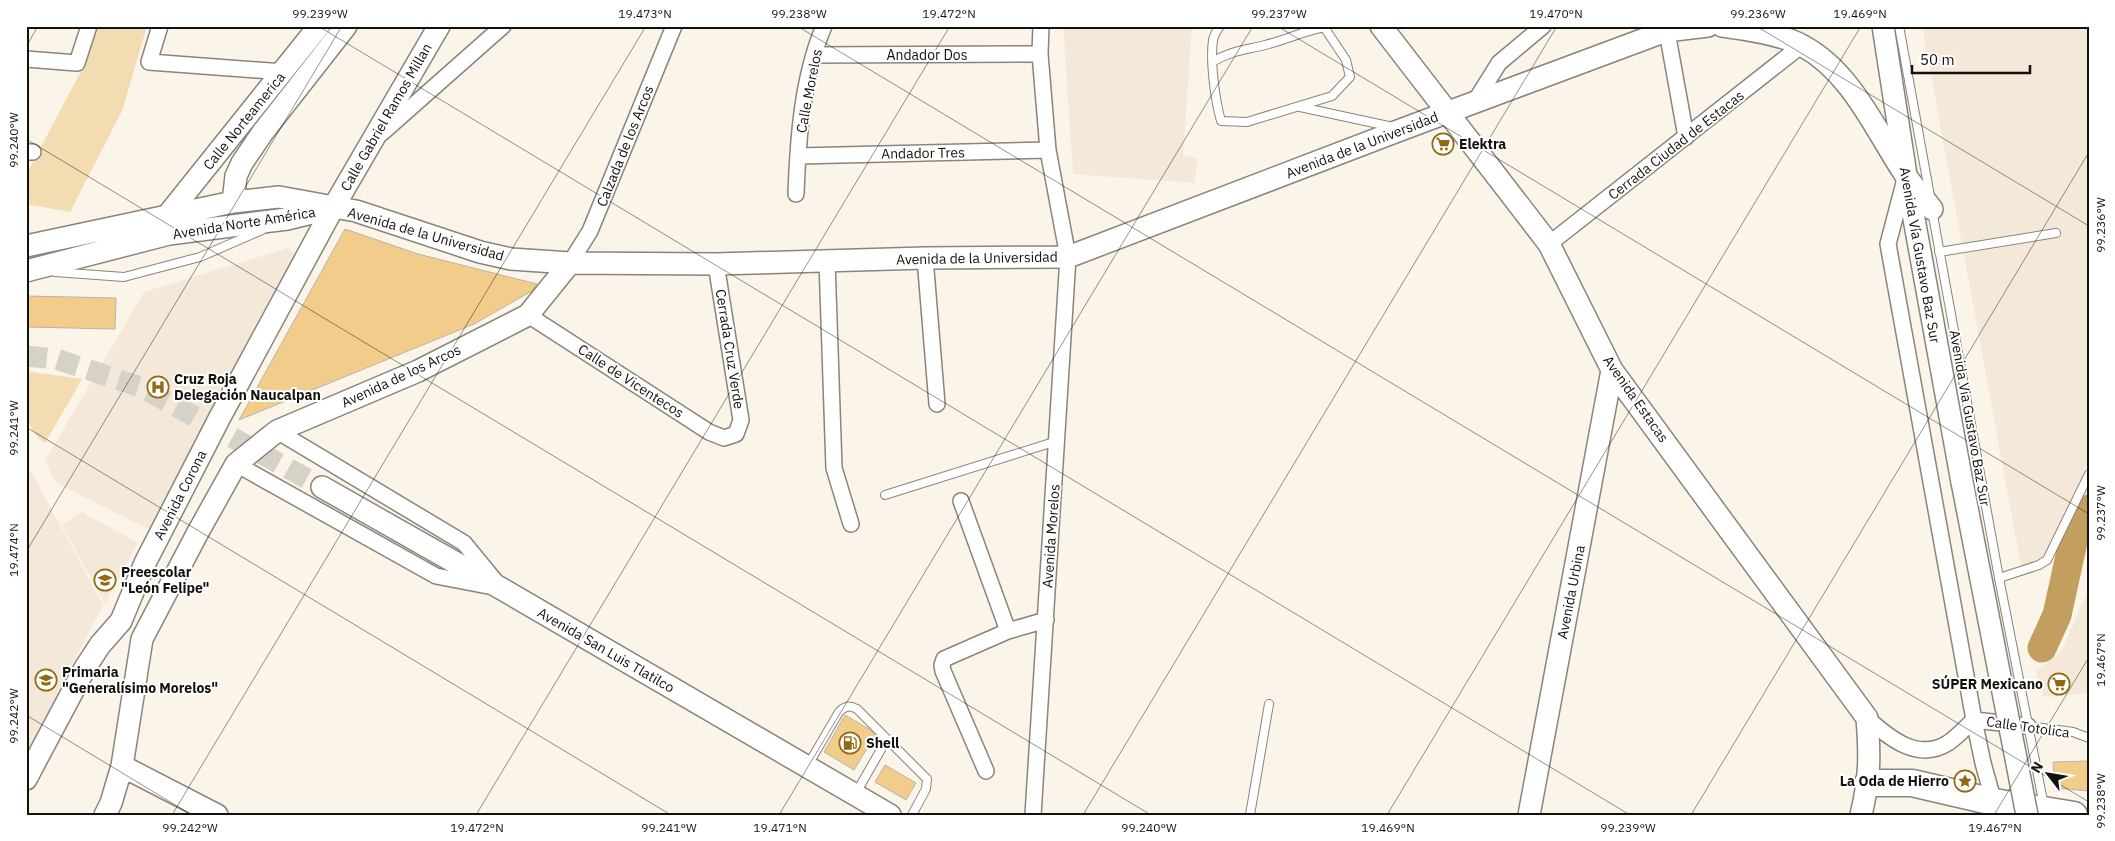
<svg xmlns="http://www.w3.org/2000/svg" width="2115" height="841" viewBox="0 0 2115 841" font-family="'IBM Plex Sans',sans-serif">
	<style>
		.built { fill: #f4e9d8 }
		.green { fill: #f3dbb2 }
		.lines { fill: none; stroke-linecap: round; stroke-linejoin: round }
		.river { stroke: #c39f5f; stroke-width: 29 }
		.building { fill: #f2cc8b; stroke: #bab4aa }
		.secondary-tunnel { stroke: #d7d2c8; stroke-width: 21; stroke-dasharray: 21 11; stroke-linecap: butt }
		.lane-casing { stroke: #8a847a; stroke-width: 10 }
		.street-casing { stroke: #8a847a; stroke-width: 18 }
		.secondary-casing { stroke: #8a847a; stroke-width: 24 }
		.highway-casing { stroke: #8a847a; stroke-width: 29 }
		.lane { stroke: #fff; stroke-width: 8 }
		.street { stroke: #fff; stroke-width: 15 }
		.secondary { stroke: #fff; stroke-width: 21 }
		.highway { stroke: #fff; stroke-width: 26 }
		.secondary-bridge-casing { stroke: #8a847a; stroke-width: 24; stroke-linecap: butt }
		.secondary-bridge { stroke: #fff; stroke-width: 21 }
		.ticks { fill: none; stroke: #13110d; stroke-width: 1; stroke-opacity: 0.45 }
		.labels { text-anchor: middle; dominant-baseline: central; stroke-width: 4; stroke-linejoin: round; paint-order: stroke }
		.street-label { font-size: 14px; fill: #13110d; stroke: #fff }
		.poi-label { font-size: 14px; font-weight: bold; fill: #13110d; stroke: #fff; text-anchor: start }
		.neatline { fill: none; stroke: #13110d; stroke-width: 2 }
		.ticks-label { font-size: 12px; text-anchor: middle; fill: #13110d }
	</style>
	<rect width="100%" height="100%" fill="#faf4e9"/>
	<path class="built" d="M1063,26H1192L1183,155L1198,159L1194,183L1073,174Z
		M1922,26H2089V460L2044,562L2021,566Z
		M288,248L297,255L150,530L56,483L45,461L144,292Z
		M26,462L103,605L26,755Z
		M82,512L138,543L105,604L62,525Z
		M2089,588V693L2043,697L2036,671L2061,652Z"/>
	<path class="green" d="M98,26H147L122,111L70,212L26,204V175L87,60Z
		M26,371L82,379L45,443C21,427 26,397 26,371Z"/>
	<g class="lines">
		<path class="river" d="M2042,648L2057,615L2073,542L2089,509"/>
	</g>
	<path class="building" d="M345,229L418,254L537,284L532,291L474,324L239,420Z
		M26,296L116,298L115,329L26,327Z
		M845,715L869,729L875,735L854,770L824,752Z
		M2089,761V791L2055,788L2053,762Z
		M885,765L916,783L906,800L875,782Z"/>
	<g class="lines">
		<path class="secondary-tunnel" d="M26,356L56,359L141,387L322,487"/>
		<g class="lane-casing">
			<path id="lane" d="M1899,26L1930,196
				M1214,61C1231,51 1245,50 1265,45C1285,40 1304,31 1324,27L1346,60L1350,77L1332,96L1247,122L1221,121C1215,100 1210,61 1213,40C1214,35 1217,30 1220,26
				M1300,107L1393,127
				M1932,210L1999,578L2044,806
				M1939,252L2056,233
				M55,272L124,277L200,257L262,230
				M885,495L1057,441
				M1999,578L2039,565L2047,560L2089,474
				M2028,726L2073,732L2089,738
				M808,765L839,712C845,706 849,705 857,709L927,779L926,789L912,815
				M856,793L887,739
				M1250,815L1269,704"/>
		</g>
		<g class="street-casing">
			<path id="street" d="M160,26L149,62L284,72
				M1666,26L1686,137
				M814,55L1040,54
				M26,59L77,63L89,26
				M1474,103L1499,63L1543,26
				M382,133L503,26
				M26,152H33
				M798,156L1048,150
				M1905,179L1888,244L1974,720L1983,763L1995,806
				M796,194C798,139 802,78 824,26
				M1549,244L1802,45
				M925,258L937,404
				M827,261L834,468L851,524
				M570,263L590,231L674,26
				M528,315L709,432L724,438L736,434L741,420L716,264
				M277,431L464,543L496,582
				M236,464L436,576L488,586
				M961,501L1008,631
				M1867,718C1889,738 1918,762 1948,743C1958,736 1966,727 1974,720L2028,726
				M986,771L943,671L942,665L944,659L1008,631L1046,620
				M1033,815L1068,257L1048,150L1040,54L1041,26"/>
		</g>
		<g class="secondary-casing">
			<path id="secondary" d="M1381,26L1549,244L1612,370L1867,718C1870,756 1870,777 1861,815
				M1722,26C1745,29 1782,34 1803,46C1851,72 1875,129 1904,173C1912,185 1923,197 1932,209
				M1883,26L1906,175L1962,482
				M233,202L236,176L242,163L263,132L346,26
				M167,216L319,26
				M26,246L233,202L279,197L356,211L480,252L511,259L570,263L716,264L925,258L1068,257L1403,129L1666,31L1708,26
				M26,271L169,234L287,219L328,209
				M322,487L502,589L890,815
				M122,766L217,815
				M26,779L85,668L100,645L121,621L145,563L220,417L333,208L439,26
				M105,815L111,803L122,766L142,639L197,534L236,464L277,431L418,371L528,315L570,263
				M1529,815L1612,370"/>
		</g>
		<g class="highway-casing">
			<path id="highway" d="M1868,783H1912L1994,802L2074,815"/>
		</g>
		<use href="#lane" class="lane"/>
		<use href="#street" class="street"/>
		<use href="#secondary" class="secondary"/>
		<use href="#highway" class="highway"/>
		<g class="secondary-bridge-casing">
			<path id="secondary-bridge" d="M1962,482L2027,815"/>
		</g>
		<use href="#secondary-bridge" class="secondary-bridge"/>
	</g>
	<path class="ticks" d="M318,26L1630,815M797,26L2089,802M1277,26L2089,514M1756,26L2089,226M26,47L38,26M26,139L1151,815M26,427L671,815M26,552L342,26M26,715L192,815M172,815L646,26M476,815L950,26M779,815L1253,26M1083,815L1557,26M1387,815L1861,26M1691,815L2089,152M1994,815L2089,657"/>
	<defs>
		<g id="supermarket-ring" transform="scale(1.125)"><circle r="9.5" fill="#fff" stroke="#916910" stroke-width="1.5"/><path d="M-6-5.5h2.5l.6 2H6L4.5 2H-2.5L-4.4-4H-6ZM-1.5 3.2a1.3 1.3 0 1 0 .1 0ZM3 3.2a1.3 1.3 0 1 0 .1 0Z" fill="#916910"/></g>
		<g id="hospital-ring" transform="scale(1.125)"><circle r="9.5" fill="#fff" stroke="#916910" stroke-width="1.5"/><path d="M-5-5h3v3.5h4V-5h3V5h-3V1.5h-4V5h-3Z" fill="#916910"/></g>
		<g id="school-ring" transform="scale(1.125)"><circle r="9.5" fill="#fff" stroke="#916910" stroke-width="1.5"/><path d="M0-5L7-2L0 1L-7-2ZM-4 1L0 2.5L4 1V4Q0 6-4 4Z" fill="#916910"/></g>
		<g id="fuel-ring" transform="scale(1.125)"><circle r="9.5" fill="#fff" stroke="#916910" stroke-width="1.5"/><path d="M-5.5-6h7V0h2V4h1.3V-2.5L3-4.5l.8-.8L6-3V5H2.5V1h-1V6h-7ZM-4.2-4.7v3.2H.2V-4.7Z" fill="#916910"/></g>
		<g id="sight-ring" transform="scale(1.125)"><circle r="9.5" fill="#fff" stroke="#916910" stroke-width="1.5"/><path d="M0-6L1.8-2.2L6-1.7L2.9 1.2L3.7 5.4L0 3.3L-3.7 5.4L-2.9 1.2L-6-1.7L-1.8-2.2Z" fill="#916910"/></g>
	</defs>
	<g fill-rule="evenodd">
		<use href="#supermarket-ring" x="1443" y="144"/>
		<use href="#hospital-ring" x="158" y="387"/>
		<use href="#school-ring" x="105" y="580"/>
		<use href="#school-ring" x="46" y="680"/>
		<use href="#supermarket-ring" x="2059" y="684"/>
		<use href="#fuel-ring" x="850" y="743"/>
		<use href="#sight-ring" x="1965" y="781"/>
	</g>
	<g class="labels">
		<g class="street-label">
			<text x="927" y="55">Andador Dos</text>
			<text transform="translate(809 91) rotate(-79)">Calle Morelos</text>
			<text transform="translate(386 117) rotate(-60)">Calle Gabriel Ramos Millan</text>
			<text transform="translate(244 121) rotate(-51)">Calle Norteamerica</text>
			<text transform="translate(1362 145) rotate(-21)">Avenida de la Universidad</text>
			<text transform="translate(1676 145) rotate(-38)">Cerrada Ciudad de Estacas</text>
			<text transform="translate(625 146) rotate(-68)">Calzada de los Arcos</text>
			<text transform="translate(923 153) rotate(-1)">Andador Tres</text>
			<text transform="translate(244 223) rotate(-9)">Avenida Norte América</text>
			<text transform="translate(426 234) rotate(16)">Avenida de la Universidad</text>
			<text transform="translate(1920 255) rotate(80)">Avenida Vía Gustavo Baz Sur</text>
			<text transform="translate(977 258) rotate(-1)">Avenida de la Universidad</text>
			<text transform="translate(730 349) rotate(81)">Cerrada Cruz Verde</text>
			<text transform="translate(401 376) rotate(-25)">Avenida de los Arcos</text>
			<text transform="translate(631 381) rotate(33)">Calle de Vicentecos</text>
			<text transform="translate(1636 399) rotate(55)">Avenida Estacas</text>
			<text transform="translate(1970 418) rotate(80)">Avenida Via Gustavo Baz Sur</text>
			<text transform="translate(180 495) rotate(-63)">Avenida Corona</text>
			<text transform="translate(1051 536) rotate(-86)">Avenida Morelos</text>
			<text transform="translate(1571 592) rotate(-79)">Avenida Urbina</text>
			<text transform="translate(606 650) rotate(30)">Avenida San Luis Tlatilco</text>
			<text transform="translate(2028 727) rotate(8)">Calle Totolica</text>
		</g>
		<g class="poi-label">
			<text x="1459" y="144">Elektra</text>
			<text x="174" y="379">Cruz Roja<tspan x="174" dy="16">Delegación Naucalpan</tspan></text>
			<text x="121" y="572">Preescolar<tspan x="121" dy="16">"León Felipe"</tspan></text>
			<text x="62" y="672">Primaria<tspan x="62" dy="16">"Generalísimo Morelos"</tspan></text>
			<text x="2043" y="684" text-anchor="end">SÚPER Mexicano</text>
			<text x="866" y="743">Shell</text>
			<text x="1949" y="781" text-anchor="end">La Oda de Hierro</text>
		</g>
	</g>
	<rect width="2115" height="841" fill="none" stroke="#ffffff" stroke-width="55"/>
	<g transform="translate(2048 774) rotate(301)" stroke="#ffffff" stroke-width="4" paint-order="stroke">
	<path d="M0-4L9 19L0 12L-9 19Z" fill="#13110d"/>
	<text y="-8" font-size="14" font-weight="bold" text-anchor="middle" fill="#13110d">N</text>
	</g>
	<path d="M1912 65v8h118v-8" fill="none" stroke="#13110d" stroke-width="2.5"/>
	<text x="1920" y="65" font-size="15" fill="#13110d" stroke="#ffffff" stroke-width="4" paint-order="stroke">50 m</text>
	<rect x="28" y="28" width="2060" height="786" class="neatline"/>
	<g class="ticks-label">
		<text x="320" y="18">99.239°W</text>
		<text x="645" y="18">19.473°N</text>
		<text x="799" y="18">99.238°W</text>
		<text x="949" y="18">19.472°N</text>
		<text x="1279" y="18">99.237°W</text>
		<text x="1556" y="18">19.470°N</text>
		<text x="1758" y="18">99.236°W</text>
		<text x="1860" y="18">19.469°N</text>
		<text transform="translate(14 140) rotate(-90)" y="4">99.240°W</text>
		<text transform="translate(2101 225) rotate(-90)" y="4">99.236°W</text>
		<text transform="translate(14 428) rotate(-90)" y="4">99.241°W</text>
		<text transform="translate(2101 513) rotate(-90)" y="4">99.237°W</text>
		<text transform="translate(14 550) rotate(-90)" y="4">19.474°N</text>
		<text transform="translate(2101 660) rotate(-90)" y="4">19.467°N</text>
		<text transform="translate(14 716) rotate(-90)" y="4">99.242°W</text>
		<text transform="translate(2101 801) rotate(-90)" y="4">99.238°W</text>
		<text x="190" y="832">99.242°W</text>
		<text x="477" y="832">19.472°N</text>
		<text x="669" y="832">99.241°W</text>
		<text x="780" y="832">19.471°N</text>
		<text x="1149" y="832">99.240°W</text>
		<text x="1388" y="832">19.469°N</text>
		<text x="1628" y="832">99.239°W</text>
		<text x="1995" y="832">19.467°N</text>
	</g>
</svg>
